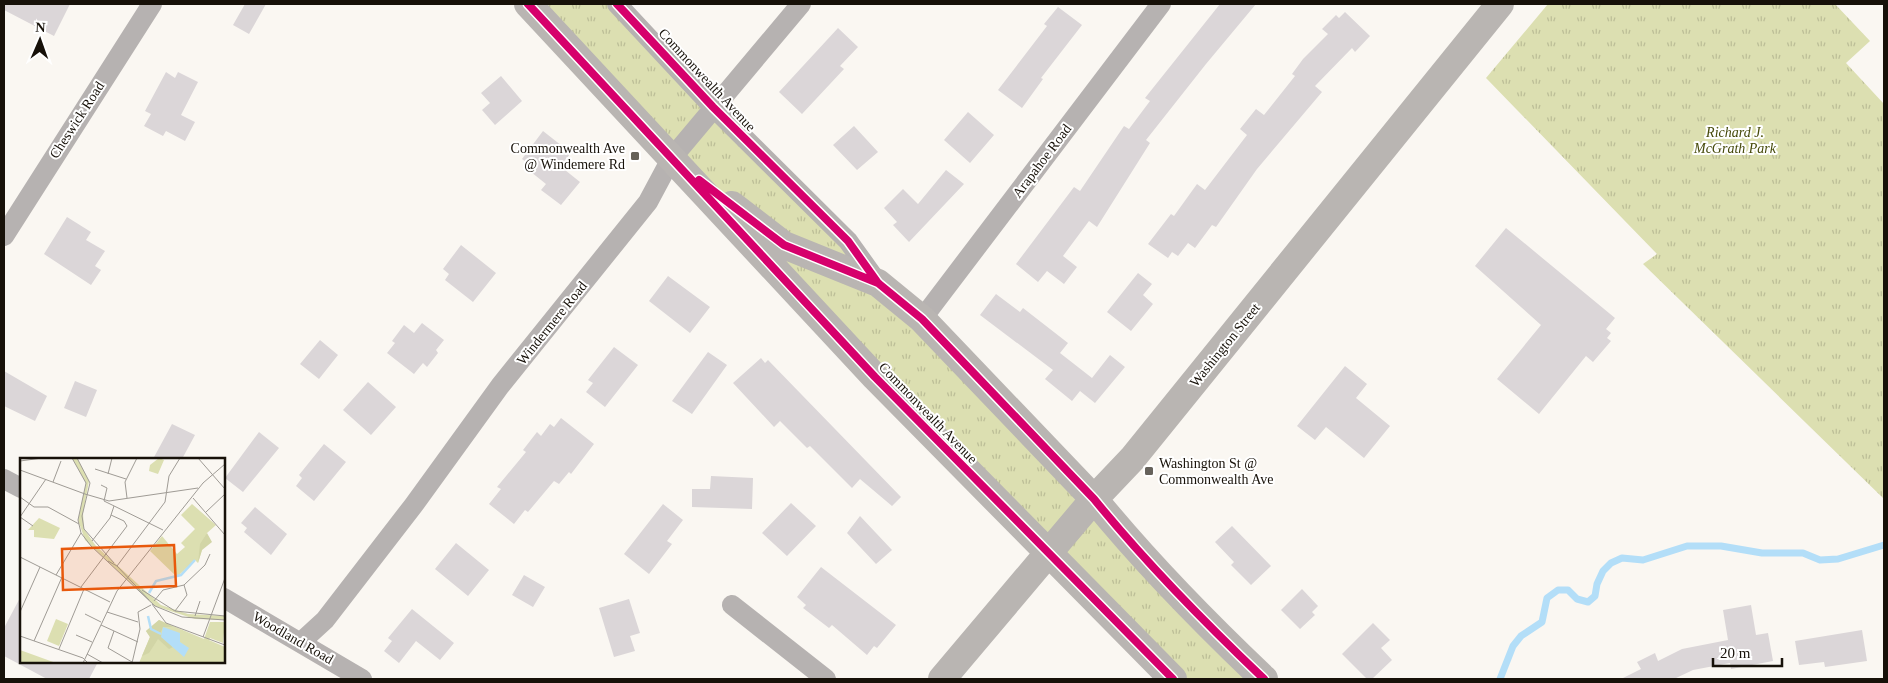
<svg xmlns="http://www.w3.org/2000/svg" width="1888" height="683" viewBox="0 0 1888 683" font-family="Georgia,serif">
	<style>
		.grass { fill: url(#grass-tufts) }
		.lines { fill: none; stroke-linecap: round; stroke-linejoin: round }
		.stream { stroke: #b3def8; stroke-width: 7 }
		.building { fill: #dbd6d8 }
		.street { stroke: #b6b2b1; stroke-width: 20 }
		.primary { stroke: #b9b5b2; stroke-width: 28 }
		.cycleway-casing { stroke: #fff; stroke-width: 11 }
		.cycleway { stroke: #d6006c; stroke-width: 8 }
		.poi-dot { fill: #66625b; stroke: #fff; stroke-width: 2 }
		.labels { text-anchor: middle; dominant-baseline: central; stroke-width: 4; stroke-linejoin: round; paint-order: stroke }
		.street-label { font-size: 14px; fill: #171109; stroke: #fff }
		.park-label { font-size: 14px; font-style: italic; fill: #454909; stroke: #fff }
		.poi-label { font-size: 14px; fill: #171109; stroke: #fff; text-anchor: end }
		.inset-river { fill: none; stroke: #b3def8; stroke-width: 2.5 }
		.inset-road { fill: none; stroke: #9f9b95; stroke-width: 1 }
		.view { fill: #e8590c; fill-opacity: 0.15; stroke: #e8590c; stroke-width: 2.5 }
		.inset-edge { fill: none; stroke: #171109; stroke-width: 2.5 }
	</style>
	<defs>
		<pattern id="grass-tufts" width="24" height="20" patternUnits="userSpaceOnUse" patternTransform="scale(1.25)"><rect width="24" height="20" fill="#dcdfb1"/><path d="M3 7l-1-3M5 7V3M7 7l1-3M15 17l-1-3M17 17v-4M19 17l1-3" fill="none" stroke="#bcbe97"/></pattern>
	</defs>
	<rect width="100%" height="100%" fill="#faf7f2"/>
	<path class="grass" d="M528,4H617L1269,679H1173Z
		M1548,4H1835L1870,41L1846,63L1884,104V499L1643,264L1657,254L1486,78Z"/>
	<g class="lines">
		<path class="stream" d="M1500,679L1513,646L1521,636L1542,622L1547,598L1558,590H1568L1577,599L1588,602L1595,596L1597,584L1603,571L1611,563L1622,558L1643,560L1687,546H1721L1762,553H1803L1820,560L1838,559L1884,545"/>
	</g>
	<path class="building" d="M4,4H70L54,36L4,10Z
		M245,4H266L249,34L233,25Z
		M1220,4H1256L1206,64L1146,140L1150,143L1097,227L1089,221L1063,256L1077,267L1064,284L1047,271L1038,282L1016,264L1074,187L1080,191L1124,126L1129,129L1150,101L1145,98Z
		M1058,7L1082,25L1041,78L1043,79L1022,108L998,90L1047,26L1044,24Z
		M1345,12L1370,36L1355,52L1352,48L1315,86L1322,92L1257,169L1216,227L1212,225L1195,248L1188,243L1178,256L1172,252L1168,258L1148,244L1171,214L1174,216L1197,184L1205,190L1247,135L1240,129L1256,109L1264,115L1295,76L1292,74L1303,59L1328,34L1322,29L1336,15L1339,18Z
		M838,28L858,47L840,66L844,69L802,114L779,92Z
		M166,72L175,78L178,72L198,82L181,115L195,122L185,141L166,131L163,136L144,126L151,114L145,111Z
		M501,76L522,101L495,125L482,110L490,103L481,93Z
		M968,112L994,135L970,163L944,140Z
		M854,126L878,152L857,170L833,145Z
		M543,131L571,153L560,166L580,182L561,205L541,190L546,184L531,172L534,168L522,159Z
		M946,170L964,184L909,242L893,225L897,222L884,208L903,189L918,204Z
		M67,217L91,232L86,240L105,251L95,266L101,270L91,285L44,254Z
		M1506,228L1615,318L1606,329L1611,333L1607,338L1611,341L1593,362L1586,356L1539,414L1497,379L1541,325L1475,266Z
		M461,245L496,273L473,302L445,280L449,274L443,269Z
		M1138,273L1152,284L1143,295L1153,304L1131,331L1107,312Z
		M668,276L710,307L690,333L649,301Z
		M996,294L1020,312L1023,308L1068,343L1060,353L1092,378L1110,355L1125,367L1095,403L1080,391L1072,401L1045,379L1053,370L980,315Z
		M422,323L444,340L436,350L438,353L427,367L423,363L414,374L387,353L395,343L392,341L404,325L414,333Z
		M320,340L338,355L319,379L300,364Z
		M614,347L638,365L605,407L586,392L593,383L588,380Z
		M708,352L727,365L692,414L672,401Z
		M761,358L765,363L768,360L901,497L892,506L860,479L852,488L810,446L807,448L780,421L774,427L733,383Z
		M1345,366L1367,384L1356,398L1390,426L1364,458L1326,427L1315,440L1297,426Z
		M4,371L47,396L35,421L4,406Z
		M75,381L97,390L86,417L64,408Z
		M368,382L396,407L371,435L343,410Z
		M561,418L594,444L571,474L569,472L559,484L554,481L528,512L525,510L514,524L489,504L501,489L497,487L526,452L523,450L537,432L541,436L550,424L554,427Z
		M172,424L195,435L182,459H153Z
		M259,432L279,448L243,492L225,478Z
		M324,444L346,462L314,501L296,486L302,478L299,475Z
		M711,476L753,478L752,509L692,507V489H710Z
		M791,503L816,526L787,556L762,533Z
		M663,504L683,520L667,541L672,544L649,574L624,554Z
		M255,507L287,534L271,555L244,532L247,528L241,523Z
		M860,516L892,550L876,564L847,533Z
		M1232,526L1271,566L1251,585L1231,565L1234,562L1215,542Z
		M456,543L489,570L468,596L435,569Z
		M821,567L896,625L877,648L874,646L867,655L832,625L829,628L803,608L806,605L797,597Z
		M524,575L545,587L533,607L512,595Z
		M1302,589L1318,606L1312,612L1315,615L1300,629L1281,610Z
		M21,596V662H98L89,679H47L4,656V628Z
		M629,599L640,633L630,636L635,651L614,657L599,608Z
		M1751,605L1756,635L1768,633L1773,661L1731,669L1730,663L1693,670L1674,679H1621L1641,669L1637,662L1655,653L1658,661L1682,649L1728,640L1723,610Z
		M412,609L454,643L440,660L416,641L399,663L384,651L392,641L388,638Z
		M1373,623L1390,640L1381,648L1392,660L1372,679H1367L1342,654Z
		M1862,630L1867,661L1825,667L1824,662L1799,665L1795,641Z"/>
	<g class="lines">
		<path class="street" d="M617,4L713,107L848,241L878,283
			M4,236L152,4
			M922,319L1161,4
			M4,479L21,488
			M224,598L362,679
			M732,605L826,679
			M301,642L325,620L413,506L500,386L648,202L671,159L801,4"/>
		<path class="primary" d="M528,4L875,377L1173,679
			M732,205L784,245L878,283L922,319L1094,499C1146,563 1204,622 1264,679
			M942,679L1094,499L1132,459L1500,4"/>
		<g class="cycleway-casing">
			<path id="cycleway" d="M528,4L875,377L1173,679
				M617,4L713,107L848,241L878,283L922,319L1094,499C1146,563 1204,622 1264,679
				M699,180L784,245L878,283"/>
		</g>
		<use href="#cycleway" class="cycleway"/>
	</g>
	<g class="poi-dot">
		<rect x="630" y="151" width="10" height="10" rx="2.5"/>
		<rect x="1144" y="466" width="10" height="10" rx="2.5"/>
	</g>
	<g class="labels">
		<g class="street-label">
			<text transform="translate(707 80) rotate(47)">Commonwealth Avenue</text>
			<text transform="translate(77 120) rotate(-57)">Cheswick Road</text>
			<text transform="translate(1042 161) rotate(-53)">Arapahoe Road</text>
			<text transform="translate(552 323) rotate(-51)">Windermere Road</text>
			<text transform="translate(1225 345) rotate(-51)">Washington Street</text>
			<text transform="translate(928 413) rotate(46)">Commonwealth Avenue</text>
			<text transform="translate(293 638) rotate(30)">Woodland Road</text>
		</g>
		<g class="park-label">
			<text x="1735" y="132">Richard J.<tspan x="1735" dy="16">McGrath Park</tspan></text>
		</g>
		<g class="poi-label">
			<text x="625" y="148">Commonwealth Ave<tspan x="625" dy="16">@ Windemere Rd</tspan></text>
			<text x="1159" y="463" text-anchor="start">Washington St @<tspan x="1159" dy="16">Commonwealth Ave</tspan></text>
		</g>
	</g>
	<g transform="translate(20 458)">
		<rect width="205" height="205" fill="#faf7f2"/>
		<path d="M52,0H57L69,23L63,55L64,71L76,88L141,147L168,156L205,158V162L175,161L135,148L65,82L58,62L66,25ZM139,0L144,2L138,16L129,13L130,7ZM172,46L196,67L187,75L178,105L175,102L157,119L130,93L142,78L157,96L165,89L161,85L175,71L161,57ZM19,60L40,70L34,81L14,79V72H8ZM139,162L184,181L190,164H205L203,185L190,180L189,182L205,189V205H119L130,179L126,173ZM0,192L36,205H0Z" fill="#dcdfb1"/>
		<path d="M187,75L192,84L182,92L178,105L180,86ZM139,162L153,169H143L140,176L153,189L149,191L138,181L129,195L122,198L130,179L126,173Z" fill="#d2d5a6"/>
		<path d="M15 73a6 6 0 1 1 12 0a6 6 0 1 1-12 0ZM177,71L185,78L172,91L175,94L163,111L154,104L168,88L164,85ZM36,161L48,166L39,188L27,183Z" fill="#dcdfb1"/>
		<path d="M143,169L160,175V184L169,190L164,199L141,179Z" fill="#b3def8"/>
		<path class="inset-river" d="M129,135L136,123L161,117L175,102M128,158L131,171L141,176"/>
		<path class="inset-road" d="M52,0L66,25L58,62L61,75L71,88L135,148L162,159L205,162M57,0L70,25L62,58L64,71L94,105M178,0L205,31M0,3L22,0M75,11L106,21M0,12L65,36M88,16L92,0M33,24L41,3M81,27L87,30L84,43L143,72M65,36L89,43L178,30M0,39L14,49H28L59,66M107,40L105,24L117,0M173,40L205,77M186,54L205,36M0,59L26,21M0,59L13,68M72,83L90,60L94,48M0,99L90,144M88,103L97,108L129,142M97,108L145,44L149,18L160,0M36,117L61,75M61,129L107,68L104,63L91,57M122,132L155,153L205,158M134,143L143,132L164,127L185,107L190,96M132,146L146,165L205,187M155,153L167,137L164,127M0,154L20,109M87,154L118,164M65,156L81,164M175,158L180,143M81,167L118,184M94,173L88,190L112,204M56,177L72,184M0,178L63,200L68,205M183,179L205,120M14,183L42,119M39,191L64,131M67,196L83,205M63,205L97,133L183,25L205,6M112,205L120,171L118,154L131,147"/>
		<path class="view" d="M154,87L156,128L43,132L42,91Z"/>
		<rect width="205" height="205" class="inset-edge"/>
	</g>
	<rect width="1888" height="683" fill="none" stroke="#171109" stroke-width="10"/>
	<g transform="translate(40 40) rotate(2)" stroke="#ffffff" stroke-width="4" paint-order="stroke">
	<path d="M0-4L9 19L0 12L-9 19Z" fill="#171109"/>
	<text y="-8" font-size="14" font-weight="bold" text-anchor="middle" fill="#171109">N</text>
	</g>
	<path d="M1713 658v8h69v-8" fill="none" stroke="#171109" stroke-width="2.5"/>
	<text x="1720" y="658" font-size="15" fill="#171109" stroke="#ffffff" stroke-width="4" paint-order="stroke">20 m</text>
</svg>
